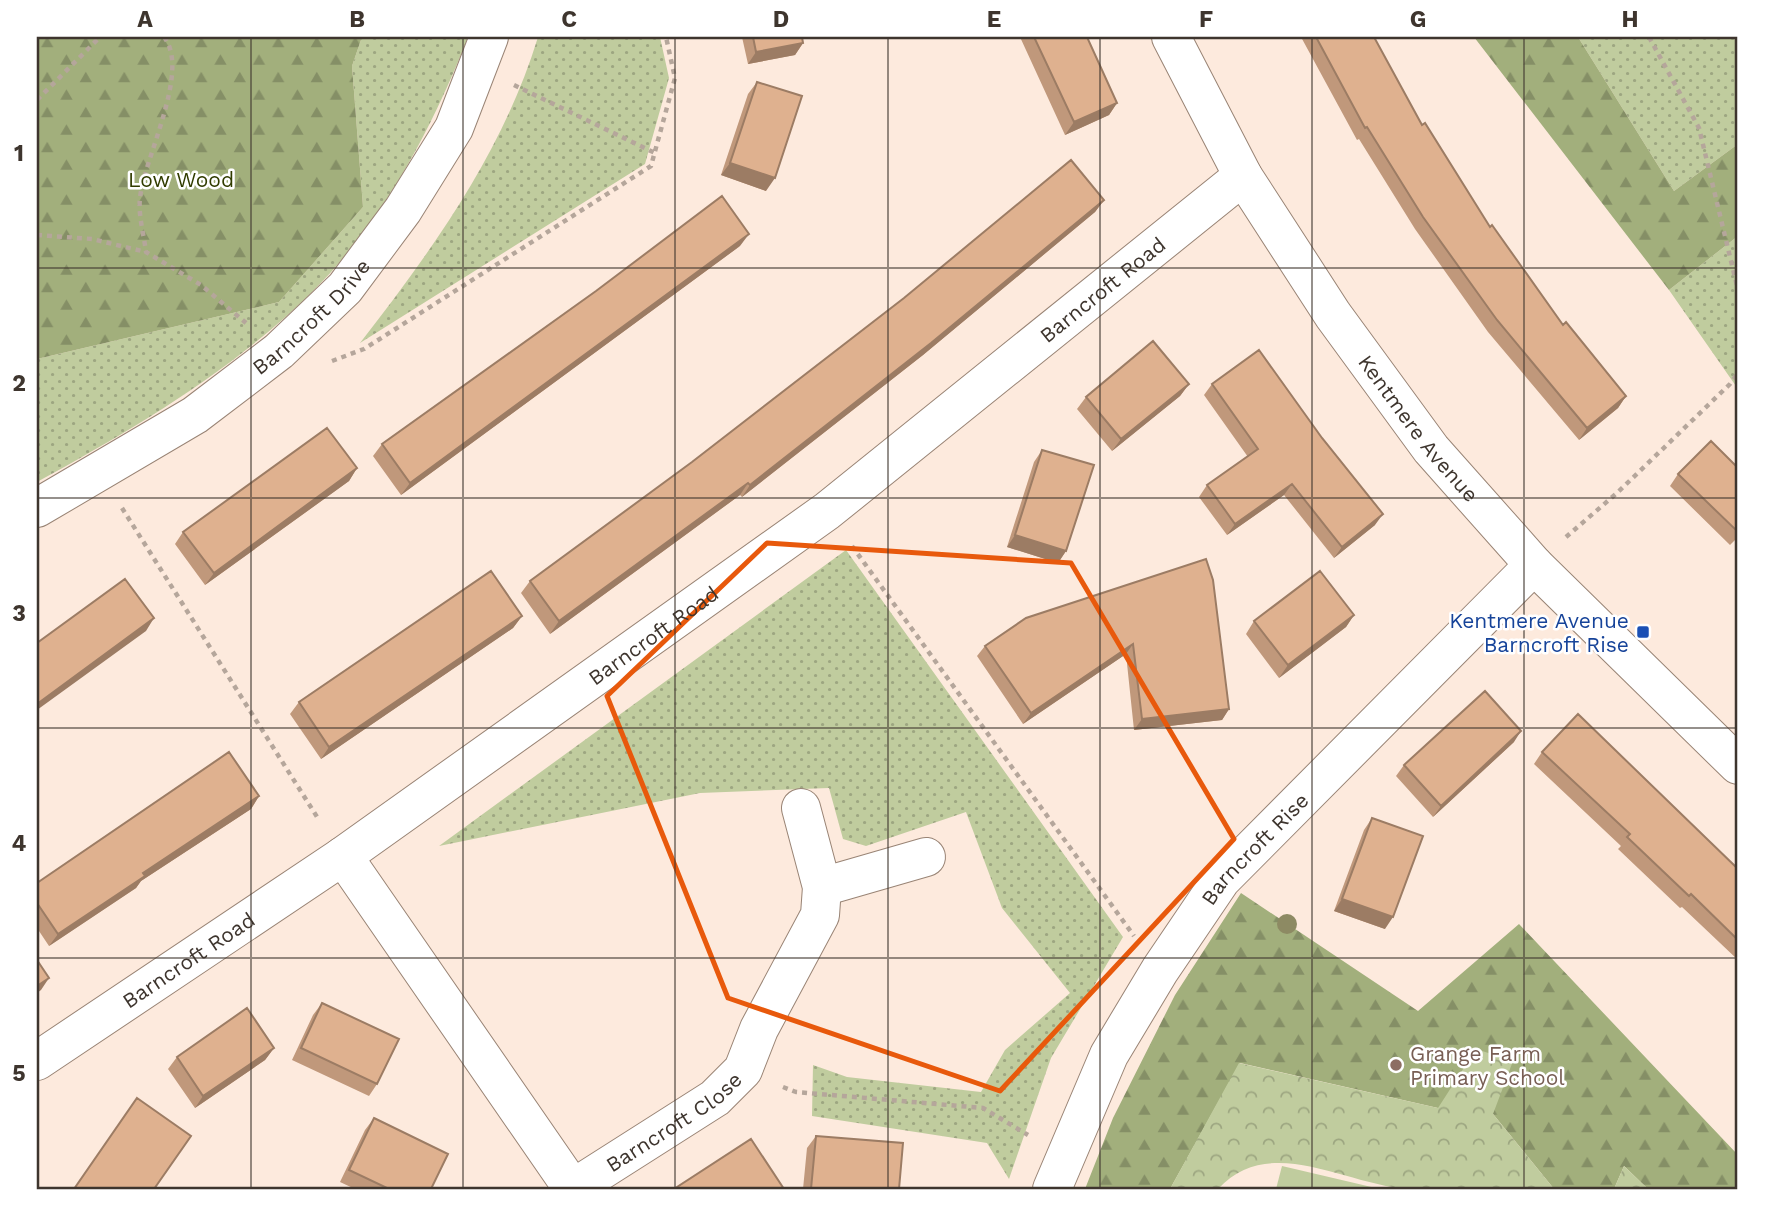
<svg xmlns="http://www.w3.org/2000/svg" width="1775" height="1226" viewBox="0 0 1775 1226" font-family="'Work Sans',sans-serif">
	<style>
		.grass { fill: url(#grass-dots) }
		.forest { fill: url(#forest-firs) }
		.park { fill: url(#park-crowns) }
		.garden { fill: #c0cc9e }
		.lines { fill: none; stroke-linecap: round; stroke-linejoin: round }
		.street-casing { stroke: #998475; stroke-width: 40 }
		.secondary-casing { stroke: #998475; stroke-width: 40 }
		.path { stroke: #b5a69b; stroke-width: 4.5; stroke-dasharray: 5 5; stroke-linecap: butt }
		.street { stroke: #fff; stroke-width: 38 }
		.secondary { stroke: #fff; stroke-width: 38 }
		.tree { fill: #8d8a63 }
		.wall { fill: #c0987b }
		.shaded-wall { fill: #9c7c64 }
		.building { fill: #dfb18f; stroke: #9c7c64; stroke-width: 2 }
		.marked { fill: none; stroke: #e8590c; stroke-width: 5; stroke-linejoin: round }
		.grid { fill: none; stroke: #3e352e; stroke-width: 2; stroke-opacity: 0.55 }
		.transit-dot { fill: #1a4fb4; stroke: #fff; stroke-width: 2.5 }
		.education-dot { fill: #8d6e63; stroke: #fff; stroke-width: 2.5 }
		.labels { text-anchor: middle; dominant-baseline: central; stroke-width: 5; stroke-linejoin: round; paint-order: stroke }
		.park-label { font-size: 21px; fill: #313c00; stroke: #fff }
		.street-label { font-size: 21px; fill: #3e352e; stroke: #fff }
		.transit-label { font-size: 21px; fill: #164399; stroke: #fff; text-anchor: end }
		.education-label { font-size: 21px; fill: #785e54; stroke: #fff; text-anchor: start }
		.neatline { fill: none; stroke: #3e352e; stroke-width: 2.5 }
		.grid-label { font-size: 23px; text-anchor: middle; font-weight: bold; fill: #3e352e }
	</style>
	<defs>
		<pattern id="grass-dots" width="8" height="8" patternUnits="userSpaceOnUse" patternTransform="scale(1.75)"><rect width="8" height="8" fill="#c0cc9e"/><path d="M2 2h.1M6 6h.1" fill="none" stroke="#9da681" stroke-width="1.8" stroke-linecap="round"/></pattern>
		<pattern id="forest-firs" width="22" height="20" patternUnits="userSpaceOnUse" patternTransform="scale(1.75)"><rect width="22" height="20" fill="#a2af7c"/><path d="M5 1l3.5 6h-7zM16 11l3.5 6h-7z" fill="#858f66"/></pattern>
		<pattern id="park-crowns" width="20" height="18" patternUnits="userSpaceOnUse" patternTransform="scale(1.75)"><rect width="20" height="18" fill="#c0cc9e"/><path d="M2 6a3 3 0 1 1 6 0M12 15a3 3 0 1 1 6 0" fill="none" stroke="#9da681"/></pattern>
	</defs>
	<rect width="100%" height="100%" fill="#fdeadd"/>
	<path class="grass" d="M362,37H468C432,129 383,222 311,293C232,371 134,429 37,482V359L279,302L363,207L352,66Z
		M538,37H660L669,78L645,164L360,343C433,249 503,152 538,37Z
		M1578,37H1738V144L1674,191Z
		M1738,236V389L1669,290Z
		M846,550L1123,937L1051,1058L1009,1179L987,1143L812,1116L813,1065L847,1077L981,1092L1005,1050L1070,993L1002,908L966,812L866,846L843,839L829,788L700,793L439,846Z"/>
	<path class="forest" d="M37,37H362L352,66L363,207L279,302L37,359Z
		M1474,37H1578L1674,191L1738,144V236L1669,290Z
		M1241,893L1418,1011L1519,924L1738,1155V1189H1648L1624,1166L1614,1189H1554L1493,1114L1438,1108L1240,1063L1170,1189H1085L1113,1118L1175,995Z"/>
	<path class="park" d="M1476,1049L1513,1061L1493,1114L1554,1189C1506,1189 1458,1191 1410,1189C1346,1186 1271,1132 1218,1189H1170L1239,1063L1438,1108Z
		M1624,1166L1648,1189H1614Z"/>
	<path class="garden" d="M1282,1166L1380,1189H1276Z"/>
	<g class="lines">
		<g class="street-casing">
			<g id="street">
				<path id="s1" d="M37,508L195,415L279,351L345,288L403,210L454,128L489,37"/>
				<path d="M343,856L573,1189"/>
				<path d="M822,887L926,857"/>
				<path id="s2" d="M37,1061L343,856L827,511L1243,176"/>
				<path id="s3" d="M572,1189L715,1098L743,1070L759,1029L820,915L822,887L801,808"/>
				<path id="s4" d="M1052,1189L1109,1055L1160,970L1221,880L1534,565"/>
			</g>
		</g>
		<g class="secondary-casing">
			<g id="secondary">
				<path id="s5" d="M1171,37L1243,176L1333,315L1431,449L1534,565L1738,765"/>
			</g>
		</g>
		<path class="path" d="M164,37C191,71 144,158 140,198C138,215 144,235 146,252L201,285L246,323
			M1649,37L1699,128L1738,290
			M514,85L655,153
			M37,100L100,37
			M37,235L92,239L146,252
			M332,361L364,349L651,166L675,78L666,37
			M122,508L319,820
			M1566,537L1617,493L1730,384L1738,373
			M852,546L1134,936
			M783,1087L796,1092L983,1108L1028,1135"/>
		<use href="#street" class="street"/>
		<use href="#secondary" class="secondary"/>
	</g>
	<circle class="tree" cx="1287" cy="924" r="10"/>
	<path class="wall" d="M742,37H802L803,43L795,55L748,64Z
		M1020,37H1087L1117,103L1109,115L1065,135Z
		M1301,37H1374L1422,125L1490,227L1563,325L1626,396L1618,408L1579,440L1488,332L1415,229L1359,139L1357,140Z
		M757,82L766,191L721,175L748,94Z
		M1104,200L1095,212L923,355L742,497L740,495L550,634L521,593L530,581Z
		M740,246L401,495L373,456L382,444Z
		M1189,384L1180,396L1112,451L1077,409L1086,397Z
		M1212,384L1375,525L1334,558L1284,495L1227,535L1199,497L1207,485L1248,457L1204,395Z
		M1042,450L1066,551L1058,563L1007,547L1034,462Z
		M357,468L349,481L205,585L175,544L183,532Z
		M1738,468V537L1730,545L1670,486L1678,474Z
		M1206,559L1229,709L1222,720L1134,730L1126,654L1023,724L977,656L985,646Z
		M1354,615L1346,627L1279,678L1246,634L1254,621Z
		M522,616L513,628L321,759L290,714L299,702Z
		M1514,742L1433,817L1396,776L1404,765Z
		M1542,752L1738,869V960L1682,907L1680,908L1618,849L1621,846L1534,764Z
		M259,796L251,809L141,881L136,888L49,946L37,928V883Z
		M1372,818L1385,929L1334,911L1364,830Z
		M322,1003L377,1084L369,1096L292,1060L313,1015Z
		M274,1048L265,1060L195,1108L168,1069L177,1057Z
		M374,1118L431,1189H355L340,1182L365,1130Z
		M816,1136L899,1189H803L807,1148Z"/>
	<path class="shaded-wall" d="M803,43L795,55L748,64L756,52Z
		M1117,103L1109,115L1065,135L1074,122Z
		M730,163L775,178L766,191L721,175Z
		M1104,200L1095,212L923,355L742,497L750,485Z
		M749,234L740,246L401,495L410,483Z
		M1189,384L1180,396L1112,451L1121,439Z
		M1626,396L1618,408L1579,440L1587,428Z
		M357,468L349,481L205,585L214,573Z
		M748,483L740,495L550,634L559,621Z
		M1292,484L1284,495L1227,535L1235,524Z
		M1383,514L1375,525L1334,558L1342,547Z
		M1015,535L1066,551L1058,563L1007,547Z
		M1354,615L1346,627L1279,678L1288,665Z
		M522,616L513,628L321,759L329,747Z
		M154,618L146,631L37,710V704Z
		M1133,644L1126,654L1023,724L1031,713Z
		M1229,709L1222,720L1134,730L1142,719Z
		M1521,731L1514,742L1433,817L1441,806Z
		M259,796L251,809L141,881L136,888L49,946L58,934L143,873Z
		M1342,899L1393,917L1385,929L1334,911Z
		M49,978L41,990L37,993V986Z
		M274,1048L265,1060L195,1108L203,1096Z"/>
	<path class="building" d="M753,37H802L803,43L756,52Z
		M1034,37H1087L1117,103L1074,122Z
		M1316,37H1374L1422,125L1425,123L1490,227L1492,225L1563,325L1566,322L1626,396L1587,428L1497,320L1423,217L1367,127L1365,128Z
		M757,82L802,96L775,178L730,163Z
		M1071,160L1104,200L931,343L750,485L748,483L559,621L530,581L692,462L904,298Z
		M722,196L749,234L410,483L382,444L596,291Z
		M1153,341L1189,384L1121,439L1086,397Z
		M1259,350L1322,438L1383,514L1342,547L1292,484L1235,524L1207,485L1258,449L1212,384Z
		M327,428L357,468L214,573L183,532Z
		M1711,441L1738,468V532L1678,474Z
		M1042,450L1094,465L1066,551L1015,535Z
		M1206,559L1213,580L1229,709L1142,719L1133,644L1031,713L985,646L1026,618Z
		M491,571L522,616L329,747L299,702Z
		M1320,571L1354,615L1288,665L1254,621Z
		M125,579L154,618L37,704V643Z
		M1485,691L1521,731L1441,806L1404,765Z
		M1578,714L1738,869V940L1691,894L1689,896L1627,837L1630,834L1542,752Z
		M229,752L259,796L143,873L145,876L58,934L37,903V883Z
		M1372,818L1423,836L1393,917L1342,899Z
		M37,960L49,978L37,986Z
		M322,1003L399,1039L377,1084L301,1048Z
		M247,1008L274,1048L203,1096L177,1057Z
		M137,1098L191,1136L154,1189H74Z
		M374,1118L448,1154L431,1189H389L349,1170Z
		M816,1136L903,1143L899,1189H811Z
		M751,1139L784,1189H674Z"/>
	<path class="marked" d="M767,543L1071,563L1234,839L1000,1091L728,998L607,696Z"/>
	<path class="grid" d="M251,37V1189M463,37V1189M675,37V1189M888,37V1189M1100,37V1189M1312,37V1189M1524,37V1189M37,268H1738M37,498H1738M37,728H1738M37,958H1738"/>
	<rect class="transit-dot" x="1636" y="625" width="14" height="14" rx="3.5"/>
	<circle class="education-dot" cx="1396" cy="1065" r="7"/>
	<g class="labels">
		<g class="park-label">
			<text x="181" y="179">Low Wood</text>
		</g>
		<g class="street-label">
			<text stroke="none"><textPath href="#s2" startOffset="1316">Barncroft Road</textPath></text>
			<text stroke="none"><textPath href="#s1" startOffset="336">Barncroft Drive</textPath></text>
			<text stroke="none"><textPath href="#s5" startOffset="464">Kentmere Avenue</textPath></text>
			<text stroke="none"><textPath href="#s2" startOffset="749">Barncroft Road</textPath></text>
			<text stroke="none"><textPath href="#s4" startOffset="399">Barncroft Rise</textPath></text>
			<text stroke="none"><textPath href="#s2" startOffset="182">Barncroft Road</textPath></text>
			<text stroke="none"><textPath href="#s3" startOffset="122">Barncroft Close</textPath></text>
		</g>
		<g class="transit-label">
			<text x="1629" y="620">Kentmere Avenue<tspan x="1629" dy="24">Barncroft Rise</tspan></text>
		</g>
		<g class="education-label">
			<text x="1410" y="1053">Grange Farm<tspan x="1410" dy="24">Primary School</tspan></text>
		</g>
	</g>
	<rect width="1775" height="1226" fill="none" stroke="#ffffff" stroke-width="77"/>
	<rect x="38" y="38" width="1698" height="1150" class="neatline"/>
	<g class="grid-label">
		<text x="145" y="27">A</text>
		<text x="357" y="27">B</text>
		<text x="569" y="27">C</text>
		<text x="781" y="27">D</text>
		<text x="994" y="27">E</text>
		<text x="1206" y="27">F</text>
		<text x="1418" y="27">G</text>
		<text x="1630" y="27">H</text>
		<text x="19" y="161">1</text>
		<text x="19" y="391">2</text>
		<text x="19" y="621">3</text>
		<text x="19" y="851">4</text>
		<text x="19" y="1081">5</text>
	</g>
</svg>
